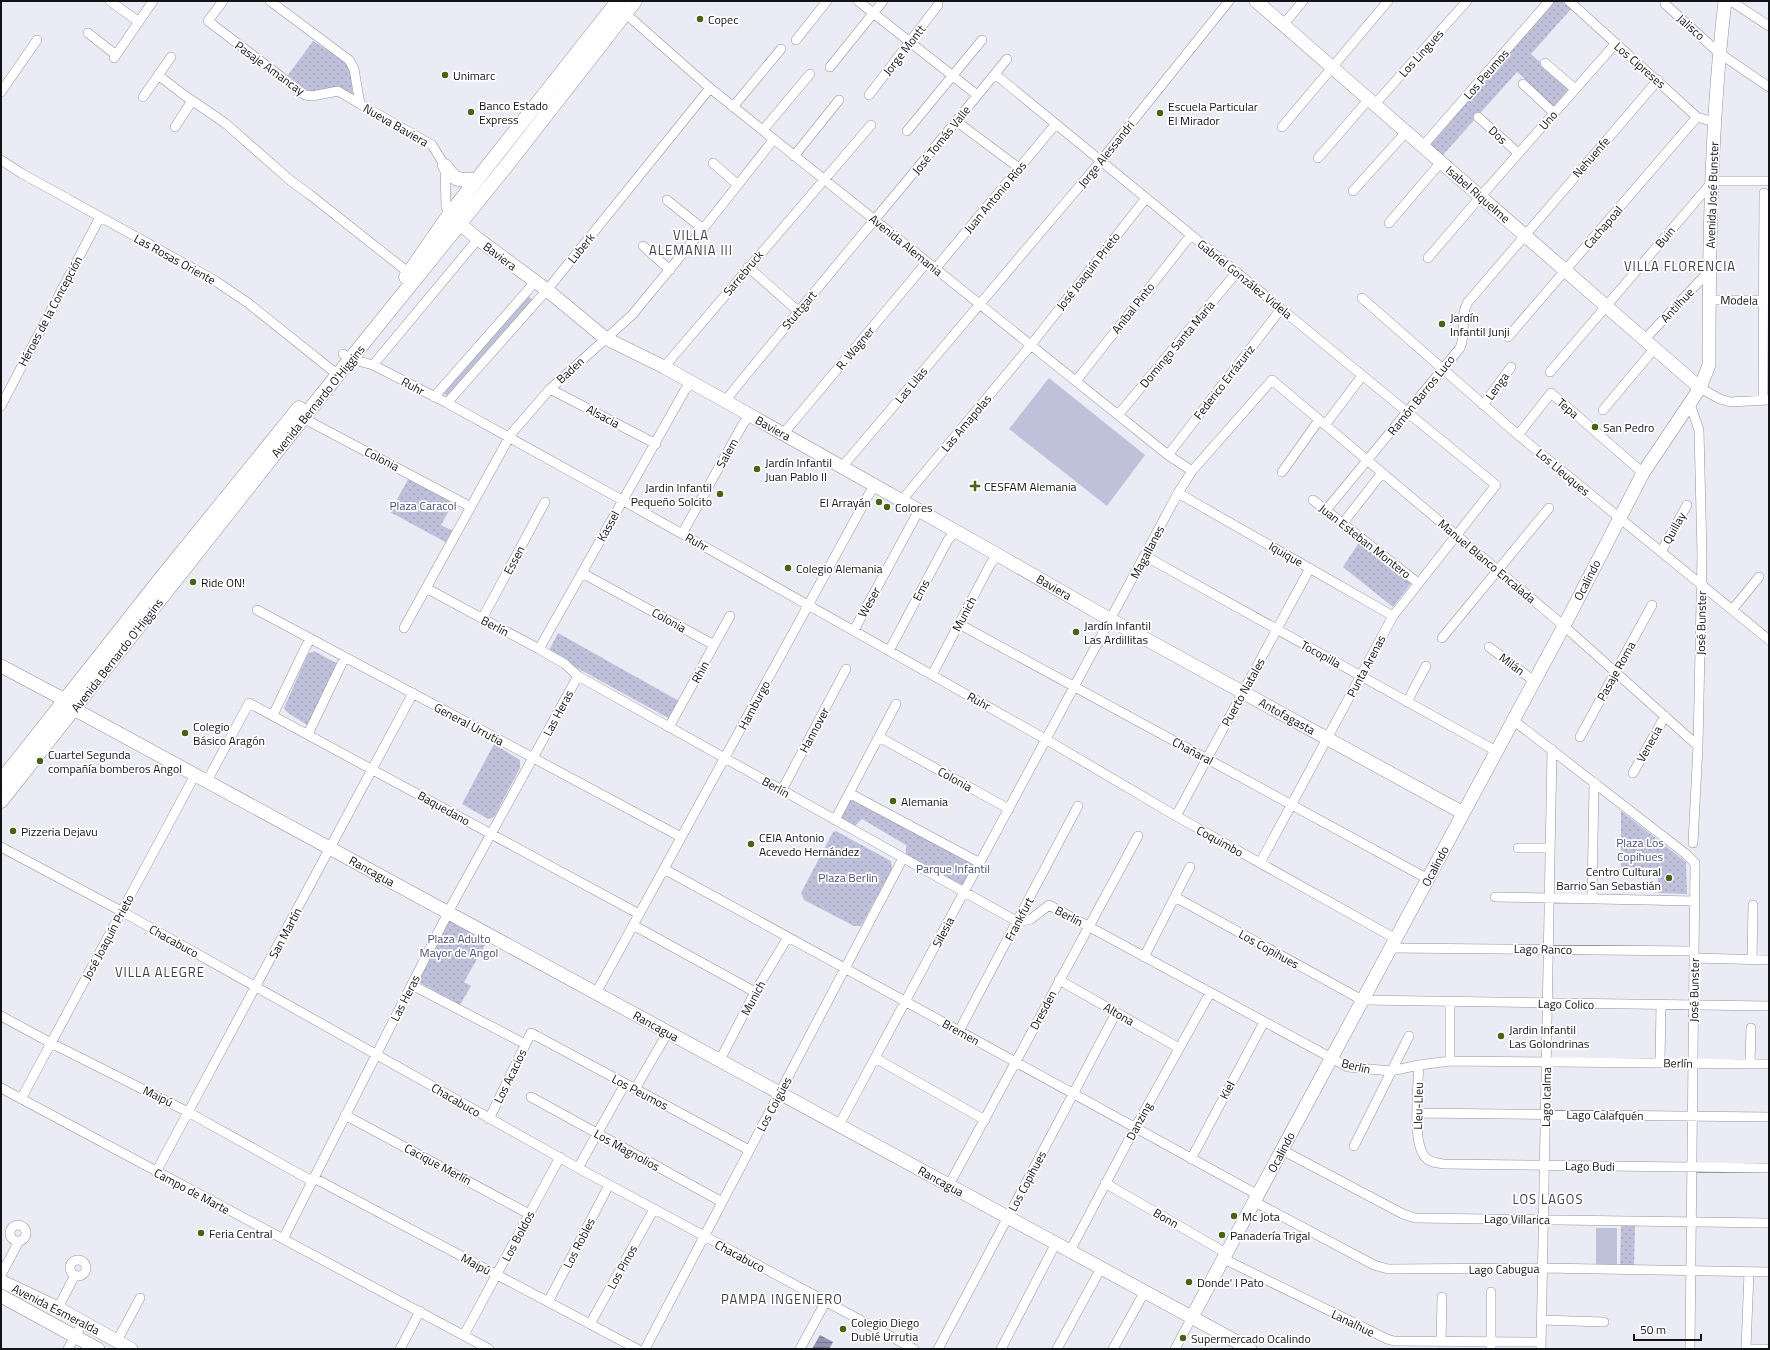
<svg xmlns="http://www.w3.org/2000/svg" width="1770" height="1350" viewBox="0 0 1770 1350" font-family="'Titillium Web',sans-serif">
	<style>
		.grass { fill: #bfc0da }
		.park { fill: url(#park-dots) }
		.water { fill: url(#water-rules) }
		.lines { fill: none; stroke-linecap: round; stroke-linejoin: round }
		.street-casing { stroke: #94959f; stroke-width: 10 }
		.secondary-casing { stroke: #94959f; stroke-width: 14 }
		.primary-casing { stroke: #94959f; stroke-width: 15 }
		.street { stroke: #fff; stroke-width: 9 }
		.secondary { stroke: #fff; stroke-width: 13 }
		.primary { stroke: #fff; stroke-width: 14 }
		.poi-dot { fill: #486314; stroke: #fff; stroke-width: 1.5 }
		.labels { text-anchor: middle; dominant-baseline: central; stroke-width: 3.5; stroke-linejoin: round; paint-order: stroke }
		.poi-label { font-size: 12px; fill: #121316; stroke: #fff; text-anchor: start }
		.street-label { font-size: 12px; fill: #121316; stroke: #fff }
		.park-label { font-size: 12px; fill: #4e4c7b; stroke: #fff }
		.neighbourhood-label { font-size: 13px; letter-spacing: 1px; fill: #404049; stroke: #fff }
	</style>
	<defs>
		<pattern id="park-dots" width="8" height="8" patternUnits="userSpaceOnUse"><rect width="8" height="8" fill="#bfc0da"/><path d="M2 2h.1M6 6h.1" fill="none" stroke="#a3a4ba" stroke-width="1.8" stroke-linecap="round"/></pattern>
		<pattern id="water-rules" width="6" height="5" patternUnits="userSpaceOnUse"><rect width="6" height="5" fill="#9191b1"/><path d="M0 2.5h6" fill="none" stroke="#75758f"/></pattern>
	</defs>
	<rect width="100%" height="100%" fill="#ebebf6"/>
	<path class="grass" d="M527,295L533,300L447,396L442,392Z
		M1049,378L1145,455L1107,506L1009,429Z
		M1596,1228H1617V1266H1596Z"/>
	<path class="park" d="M1552,1H1562L1571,9L1531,54L1570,89L1554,109L1525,82L1526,80L1517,72L1442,156L1428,144Z
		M313,41L343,60L350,69L353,95L339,86L314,92L308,91L288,75Z
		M411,474L456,498L441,525L455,532L449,544L390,512Z
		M1360,541L1412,582L1393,607L1343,567Z
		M558,633L679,701L670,719L548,652Z
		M314,651L338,664L307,725L288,713L284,708L308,654Z
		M494,744L520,760V768L494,817L488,819L462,804Z
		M851,800L976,864L963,886L961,887L906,858V845L862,819L853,828L839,820Z
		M1621,811L1686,862L1687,894L1658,893V868L1621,867Z
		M836,831L891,861L892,869L861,926H854L804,900L801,893L833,832Z
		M450,914L490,936L464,982L471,986L460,1005L417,981Z
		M1621,1224L1635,1225L1634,1266L1620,1265Z"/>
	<path class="water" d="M820,1335L833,1342L829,1349H812Z"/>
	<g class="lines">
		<g class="street-casing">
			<path id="street" d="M110,1L139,22
				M223,1L208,21L305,95L312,96L338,91L360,104
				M270,1L349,60L354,69L360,104L432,145L445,166L446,207L449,215
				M858,1L977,95
				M1569,1L1697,117L1714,122
				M1665,1V4L1719,53L1769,87
				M1731,1L1769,26
				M623,9L625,13L710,88L1168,455L1192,471
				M1283,25L1303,1
				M88,33L116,55
				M796,40L827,1
				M114,58L153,1
				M1545,63L1575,89
				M830,67L883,1
				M995,74L1496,485L1393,616L1260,863
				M158,75L184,95L225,123L291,181L309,194L409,273
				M1523,84L1554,113
				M1,92L37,40
				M869,95L938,5
				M143,97L171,57
				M1375,104L1467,1
				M733,107L781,49
				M1478,117L1518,153
				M956,121L1019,168
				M175,127L192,101
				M1282,127L1388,1
				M763,130L810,74
				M907,131L982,40
				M1423,146L1549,1
				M794,156L839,100
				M1318,158L1369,99
				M1,160L21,173L214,280L248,303L338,375
				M713,163L738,185
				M1353,191L1406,132
				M667,200L703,229
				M1389,223L1441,162
				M643,246L670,270
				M1428,258L1481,196L1616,43
				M748,267L798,311
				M935,269L1055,125
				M1362,298L1518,435L1769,640
				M1709,300H1768
				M1508,337L1697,117
				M1645,339L1710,270
				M343,354L351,359L373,365L447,403L622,500L1047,740L1176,816L1396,939
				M373,365L478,239
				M664,367L871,125
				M1550,372L1713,181H1769
				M1076,381L1191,235
				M1700,388L1720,399L1730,402L1768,400
				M550,389L656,444
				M434,397L535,282
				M1763,400L1764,193
				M725,401C818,286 914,174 1007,59
				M447,403L547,290L710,88
				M1690,404L1699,430L1702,555L1698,746L1693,843
				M1483,405L1511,367
				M1,406L100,217
				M1603,410L1655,348
				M1118,415L1237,272
				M299,416L469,506
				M1325,425L1362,376
				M783,434L927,262
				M1518,435L1551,393L1643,473
				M1168,455L1281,309
				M842,467L1100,162L1229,1
				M1282,472L1319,420
				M1178,493L1393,616
				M902,500L1031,345L1146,198
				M1313,500L1418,583
				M1326,510L1460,348C1467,333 1459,316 1468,302L1658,80
				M1343,523L1382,473
				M682,534L743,424L750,415
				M1661,552L1687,505
				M1145,556L1496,751
				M582,573L714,645
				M426,588L539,649L565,664L578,676L1018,922L1031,919L1049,905L1348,1067L1391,1071L1419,1065L1450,1061L1769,1064
				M257,610L681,837
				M1732,610L1759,577
				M482,619L545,502
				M959,624L1428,879
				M404,628L511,434L550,389L632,315L703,229L774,139
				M854,630L919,510
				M1442,638L1549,508
				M1489,647L1534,681
				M539,649L685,390L692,383
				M889,651L948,540L955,531
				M932,675L991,563L998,555
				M1407,702L1426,666
				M273,715L310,638
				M1513,720L1686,854L1695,863L1690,1349
				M669,727L730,616
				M308,734L345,657
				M879,737L1009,809
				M1580,737L1652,605
				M1633,773L1665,716
				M207,781L249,703L639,914
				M782,790L846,669
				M849,793L980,863
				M1176,816L1310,568
				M835,820L896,704
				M1,847L121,911L578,1168L914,1349
				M1518,848H1550
				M664,869L1258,1195
				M1175,897L1362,1000L1769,1006
				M1495,897L1695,901
				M1592,899L1594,782
				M633,925L755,992
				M1391,948L1694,951
				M1144,957L1190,867
				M1694,958L1769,960
				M1752,959L1753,905
				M1059,980L1179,1048
				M412,985L525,1044
				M596,993L868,496L875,485
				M1,1016L51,1043L188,1112L312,1181
				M959,1031L1078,806
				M875,1058L985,1120
				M720,1060L755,992L788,937
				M1450,1061V1002
				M1660,1062L1661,1005
				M1750,1064L1751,1028
				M1419,1065C1418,1085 1412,1143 1425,1157C1430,1163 1438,1163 1445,1164L1769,1168
				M1,1088L489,1349
				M635,1089L668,1032
				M531,1097L722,1202
				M21,1099L195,775
				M1417,1113L1769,1117
				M345,1115L529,1214
				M489,1119L531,1033L749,1150
				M839,1125L1178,493L1192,471L1272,380L1564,626L1698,746
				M1354,1146L1409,1036
				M1282,1150L1403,1214L1415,1218L1769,1223
				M1191,1159L1264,1022
				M578,1168L625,1084
				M156,1172L413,693
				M314,1178L637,1349
				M1105,1183L1226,1253
				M949,1185L1138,836
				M1255,1202L1374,1265L1388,1269L1543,1268L1769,1272
				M10 1233a8 8 0 1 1 16 0a8 8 0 1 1-16 0Z
				M283,1239L453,903L578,676
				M1070,1251L1135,1128L1210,993
				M1224,1259L1387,1339L1394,1341L1541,1342
				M70 1268a8 8 0 1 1 16 0a8 8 0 1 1-16 0Z
				M1,1275L19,1241
				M548,1302L609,1185
				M58,1308L75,1275
				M1542,1320L1604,1322
				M590,1324L654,1209
				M464,1335L560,1157
				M117,1341L140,1298
				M1441,1342L1442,1297
				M1746,1348L1749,1272
				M68,1349L83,1322
				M400,1349L420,1311
				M645,1349L903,858
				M800,1349L826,1301
				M938,1349L1116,1013
				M1001,1349L1056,1243
				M1057,1349L1101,1268
				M1113,1349L1145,1291
				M1175,1349L1192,1317
				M1491,1349V1292
				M1541,1349L1552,749
				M1747,1349H1765"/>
		</g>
		<g class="secondary-casing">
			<path id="secondary" d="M1256,1L1700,388
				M452,217L478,239L547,290L605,338L664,367L725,401L998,555L1111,620L1463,813
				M1,666L65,700L74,709L1250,1349
				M1,1281L58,1308L131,1349
				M1,1296L98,1349
				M1192,1317L1564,626L1643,473L1700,388L1709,365C1709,244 1711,121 1725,1"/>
		</g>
		<g class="primary-casing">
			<path id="primary" d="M445,166C455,181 458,180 476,180
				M406,277L449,215L618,1
				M1,781L162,577L299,408
				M1,801L303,418L507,165L635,1"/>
		</g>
		<use href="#street" class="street"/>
		<use href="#secondary" class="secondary"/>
		<use href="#primary" class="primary"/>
	</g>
	<g class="poi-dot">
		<circle cx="700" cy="19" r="4"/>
		<circle cx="445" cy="75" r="4"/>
		<circle cx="471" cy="112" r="4"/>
		<circle cx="1160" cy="113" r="4"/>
		<circle cx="1442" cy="324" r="4"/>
		<circle cx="1595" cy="427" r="4"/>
		<circle cx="757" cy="469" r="4"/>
		<path d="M973 480h4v4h4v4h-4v4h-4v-4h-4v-4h4z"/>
		<circle cx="720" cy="494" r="4"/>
		<circle cx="879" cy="502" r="4"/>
		<circle cx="887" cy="507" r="4"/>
		<circle cx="788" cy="568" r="4"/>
		<circle cx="193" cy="582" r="4"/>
		<circle cx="1076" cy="632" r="4"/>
		<circle cx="185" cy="733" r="4"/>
		<circle cx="40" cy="761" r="4"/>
		<circle cx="893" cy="801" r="4"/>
		<circle cx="13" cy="831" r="4"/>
		<circle cx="751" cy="844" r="4"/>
		<circle cx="1669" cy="878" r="4"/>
		<circle cx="1501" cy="1036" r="4"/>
		<circle cx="1234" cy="1216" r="4"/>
		<circle cx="201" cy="1233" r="4"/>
		<circle cx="1222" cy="1235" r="4"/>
		<circle cx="1189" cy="1282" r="4"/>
		<circle cx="843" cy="1329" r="4"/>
		<circle cx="1183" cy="1338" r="4"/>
	</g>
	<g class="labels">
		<g class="poi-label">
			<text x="708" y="19">Copec</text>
			<text x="453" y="75">Unimarc</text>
			<text x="479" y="105">Banco Estado<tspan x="479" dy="14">Express</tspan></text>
			<text x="1168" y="106">Escuela Particular<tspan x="1168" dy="14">El Mirador</tspan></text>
			<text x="1450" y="317">Jardín<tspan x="1450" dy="14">Infantil Junji</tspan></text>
			<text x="1603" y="427">San Pedro</text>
			<text x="765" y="462">Jardín Infantil<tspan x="765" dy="14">Juan Pablo II</tspan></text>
			<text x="984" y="486">CESFAM Alemania</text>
			<text x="712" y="487" text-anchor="end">Jardin Infantil<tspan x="712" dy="14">Pequeño Solcito</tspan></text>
			<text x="871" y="502" text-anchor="end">El Arrayán</text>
			<text x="895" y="507">Colores</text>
			<text x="796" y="568">Colegio Alemania</text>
			<text x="201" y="582">Ride ON!</text>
			<text x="1084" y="625">Jardín Infantil<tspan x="1084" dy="14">Las Ardillitas</tspan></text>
			<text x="193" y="726">Colegio<tspan x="193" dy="14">Básico Aragón</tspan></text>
			<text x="48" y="754">Cuartel Segunda<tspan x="48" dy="14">compañía bomberos Angol</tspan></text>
			<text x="901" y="801">Alemania</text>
			<text x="21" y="831">Pizzeria Dejavu</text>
			<text x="759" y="837">CEIA Antonio<tspan x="759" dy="14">Acevedo Hernández</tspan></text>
			<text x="1661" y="871" text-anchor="end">Centro Cultural<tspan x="1661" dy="14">Barrio San Sebastián</tspan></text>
			<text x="1509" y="1029">Jardin Infantil<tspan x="1509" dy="14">Las Golondrinas</tspan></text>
			<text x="1242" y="1216">Mc Jota</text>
			<text x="209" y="1233">Feria Central</text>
			<text x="1230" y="1235">Panadería Trigal</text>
			<text x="1197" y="1282">Donde' l Pato</text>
			<text x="851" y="1322">Colegio Diego<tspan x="851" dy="14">Dublé Urrutia</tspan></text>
			<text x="1191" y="1338">Supermercado Ocalindo</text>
		</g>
		<g class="street-label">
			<text transform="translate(1691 27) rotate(42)">Jalisco</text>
			<text transform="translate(904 50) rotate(-52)">Jorge Montt</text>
			<text transform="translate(1421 53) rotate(-48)">Los Lingues</text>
			<text transform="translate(1640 65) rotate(41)">Los Cipreses</text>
			<text transform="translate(270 68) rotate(36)">Pasaje Amancay</text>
			<text transform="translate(1486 74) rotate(-49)">Los Peumos</text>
			<text transform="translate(1548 120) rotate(-49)">Uno</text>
			<text transform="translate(396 125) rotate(30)">Nueva Baviera</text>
			<text transform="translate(1498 135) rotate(43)">Dos</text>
			<text transform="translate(941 140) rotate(-51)">José Tomás Valle</text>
			<text transform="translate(1106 154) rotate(-51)">Jorge Alessandri</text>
			<text transform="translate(1591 157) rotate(-49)">Nehuenfe</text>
			<text transform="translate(1478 194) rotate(41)">Isabel Riquelme</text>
			<text transform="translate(1712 195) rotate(-88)">Avenida José Bunster</text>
			<text transform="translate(995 197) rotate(-50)">Juan Antonio Ríos</text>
			<text transform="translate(1603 227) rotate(-49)">Cachapoal</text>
			<text transform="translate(1665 237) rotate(-50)">Buin</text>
			<text transform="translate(906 245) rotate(39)">Avenida Alemania</text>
			<text transform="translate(581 248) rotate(-51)">Luberk</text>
			<text transform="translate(500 256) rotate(37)">Baviera</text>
			<text transform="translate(175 259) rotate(29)">Las Rosas Oriente</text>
			<text transform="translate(1088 271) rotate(-52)">José Joaquín Prieto</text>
			<text transform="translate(743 273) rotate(-50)">Sarrebruck</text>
			<text transform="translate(1245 279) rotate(39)">Gabriel González Videla</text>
			<text transform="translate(1739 300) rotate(1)">Modela</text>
			<text transform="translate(1677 305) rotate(-47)">Antilhue</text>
			<text transform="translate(1133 308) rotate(-52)">Aníbal Pinto</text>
			<text transform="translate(799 310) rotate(-50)">Stuttgart</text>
			<text transform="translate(50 311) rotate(-62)">Héroes de la Concepción</text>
			<text transform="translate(1177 344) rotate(-50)">Domingo Santa María</text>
			<text transform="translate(855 348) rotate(-50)">R. Wagner</text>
			<text transform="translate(570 370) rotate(-43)">Baden</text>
			<text transform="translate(1224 382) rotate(-52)">Federico Errázuriz</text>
			<text transform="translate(911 385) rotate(-50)">Las Lilas</text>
			<text transform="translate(413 386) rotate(28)">Ruhr</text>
			<text transform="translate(1497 386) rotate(-54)">Lenga</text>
			<text transform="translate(1421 395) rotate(-51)">Ramón Barros Luco</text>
			<text transform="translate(318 401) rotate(-51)">Avenida Bernardo O'Higgins</text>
			<text transform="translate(1568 408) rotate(41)">Tepa</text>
			<text transform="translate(603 416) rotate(28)">Alsacia</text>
			<text transform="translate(966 423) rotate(-50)">Las Amapolas</text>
			<text transform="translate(773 428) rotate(29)">Baviera</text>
			<text transform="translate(727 453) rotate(-61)">Salem</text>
			<text transform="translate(382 459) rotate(27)">Colonia</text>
			<text transform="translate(1563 472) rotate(40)">Los Lleuques</text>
			<text transform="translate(608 526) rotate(-61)">Kassel</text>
			<text transform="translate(1674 528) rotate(-61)">Quillay</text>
			<text transform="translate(1365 541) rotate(38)">Juan Esteban Montero</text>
			<text transform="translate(697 542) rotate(29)">Ruhr</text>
			<text transform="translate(1147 552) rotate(-62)">Magallanes</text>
			<text transform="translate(1286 554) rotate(30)">Iquique</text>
			<text transform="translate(514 560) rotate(-62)">Essen</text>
			<text transform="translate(1487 561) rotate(40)">Manuel Blanco Encalada</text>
			<text transform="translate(1587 580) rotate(-63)">Ocalindo</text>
			<text transform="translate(1054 587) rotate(30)">Baviera</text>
			<text transform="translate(921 590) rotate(-62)">Ems</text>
			<text transform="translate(869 602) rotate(-61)">Weser</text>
			<text transform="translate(964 614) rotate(-62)">Munich</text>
			<text transform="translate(669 620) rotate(29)">Colonia</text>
			<text transform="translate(1701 623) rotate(-89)">José Bunster</text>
			<text transform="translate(495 626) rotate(28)">Berlín</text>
			<text transform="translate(1321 654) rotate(29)">Tocopilla</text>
			<text transform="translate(117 655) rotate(-52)">Avenida Bernardo O'Higgins</text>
			<text transform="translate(1512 664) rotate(37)">Milán</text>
			<text transform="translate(1366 666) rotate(-62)">Punta Arenas</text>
			<text transform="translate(1616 671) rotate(-61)">Pasaje Roma</text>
			<text transform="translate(700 672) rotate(-61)">Rhin</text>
			<text transform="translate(1243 692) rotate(-61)">Puerto Natales</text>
			<text transform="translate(979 701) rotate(29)">Ruhr</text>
			<text transform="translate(754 705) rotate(-62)">Hamburgo</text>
			<text transform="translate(558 713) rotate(-62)">Las Heras</text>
			<text transform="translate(1287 716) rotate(29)">Antofagasta</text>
			<text transform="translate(469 724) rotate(28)">General Urrutia</text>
			<text transform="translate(814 730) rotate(-62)">Hannover</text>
			<text transform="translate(1649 744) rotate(-61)">Venecia</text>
			<text transform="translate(1193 751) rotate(28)">Chañaral</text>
			<text transform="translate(955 779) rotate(29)">Colonia</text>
			<text transform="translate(776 787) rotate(29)">Berlín</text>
			<text transform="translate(444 808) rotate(29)">Baquedano</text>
			<text transform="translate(1220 841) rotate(29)">Coquimbo</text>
			<text transform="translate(1435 866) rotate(-62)">Ocalindo</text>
			<text transform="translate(372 871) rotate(29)">Rancagua</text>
			<text transform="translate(1069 916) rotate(28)">Berlín</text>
			<text transform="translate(1019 919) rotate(-62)">Frankfurt</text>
			<text transform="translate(943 932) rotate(-62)">Silesia</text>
			<text transform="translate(285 933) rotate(-62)">San Martín</text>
			<text transform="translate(108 937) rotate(-62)">José Joaquín Prieto</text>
			<text transform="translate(174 941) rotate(29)">Chacabuco</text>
			<text transform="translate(1269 949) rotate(29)">Los Copihues</text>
			<text transform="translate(1543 949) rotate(1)">Lago Ranco</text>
			<text transform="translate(1694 990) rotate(-89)">José Bunster</text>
			<text transform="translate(405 998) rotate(-63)">Las Heras</text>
			<text transform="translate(753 998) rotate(-61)">Munich</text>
			<text transform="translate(1566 1004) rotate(1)">Lago Colico</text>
			<text transform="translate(1043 1010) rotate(-62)">Dresden</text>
			<text transform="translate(1119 1014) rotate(30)">Altona</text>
			<text transform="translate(656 1026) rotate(29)">Rancagua</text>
			<text transform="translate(961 1032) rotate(29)">Bremen</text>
			<text transform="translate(1678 1063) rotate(1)">Berlín</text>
			<text transform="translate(1356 1066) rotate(14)">Berlín</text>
			<text transform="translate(510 1076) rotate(-64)">Los Acacios</text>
			<text transform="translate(1227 1090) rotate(-62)">Kiel</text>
			<text transform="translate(640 1092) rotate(28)">Los Peumos</text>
			<text transform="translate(158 1096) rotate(26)">Maipú</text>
			<text transform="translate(1546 1097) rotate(-89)">Lago Icalma</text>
			<text transform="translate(456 1100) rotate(30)">Chacabuco</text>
			<text transform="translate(774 1104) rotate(-62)">Los Coigües</text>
			<text transform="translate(1418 1106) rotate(-89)">Lleu-Lleu</text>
			<text transform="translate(1605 1115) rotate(1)">Lago Calafquén</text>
			<text transform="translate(1139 1121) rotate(-62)">Danzing</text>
			<text transform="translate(627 1150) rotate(29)">Los Magnolios</text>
			<text transform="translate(1281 1152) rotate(-62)">Ocalindo</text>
			<text transform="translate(438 1164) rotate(28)">Cacique Merlín</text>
			<text transform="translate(1590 1166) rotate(1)">Lago Budi</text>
			<text transform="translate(941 1181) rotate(29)">Rancagua</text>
			<text transform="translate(1027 1181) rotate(-62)">Los Copihues</text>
			<text transform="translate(192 1191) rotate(28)">Campo de Marte</text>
			<text transform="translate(1166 1218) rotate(30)">Bonn</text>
			<text transform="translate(1517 1219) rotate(1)">Lago Villarica</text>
			<text transform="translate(518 1236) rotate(-62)">Los Boldos</text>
			<text transform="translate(579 1243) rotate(-63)">Los Robles</text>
			<text transform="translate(740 1256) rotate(28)">Chacabuco</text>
			<text transform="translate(476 1264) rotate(28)">Maipú</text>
			<text transform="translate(622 1267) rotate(-61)">Los Pinos</text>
			<text transform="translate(1504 1269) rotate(-1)">Lago Cabugua</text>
			<text transform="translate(56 1309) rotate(27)">Avenida Esmeralda</text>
			<text transform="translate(1353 1323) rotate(26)">Lanalhue</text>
		</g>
		<g class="park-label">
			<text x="423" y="505">Plaza Caracol</text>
			<text x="1640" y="842">Plaza Los<tspan x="1640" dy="14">Copihues</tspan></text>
			<text x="953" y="868">Parque Infantil</text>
			<text x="848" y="877">Plaza Berlin</text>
			<text x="459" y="938">Plaza Adulto<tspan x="459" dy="14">Mayor de Angol</tspan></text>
		</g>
		<g class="neighbourhood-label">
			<text x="691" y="235">VILLA<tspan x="691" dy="15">ALEMANIA III</tspan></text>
			<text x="1680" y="266">VILLA FLORENCIA</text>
			<text x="160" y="972">VILLA ALEGRE</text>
			<text x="1548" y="1199">LOS LAGOS</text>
			<text x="782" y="1299">PAMPA INGENIERO</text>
		</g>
	</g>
	<rect width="1770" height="1350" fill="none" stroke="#121316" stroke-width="4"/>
	<path d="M1634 1334v6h67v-6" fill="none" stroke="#121316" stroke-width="2"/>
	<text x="1640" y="1334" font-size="12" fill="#121316" stroke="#ffffff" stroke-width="3" paint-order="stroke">50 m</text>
</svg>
